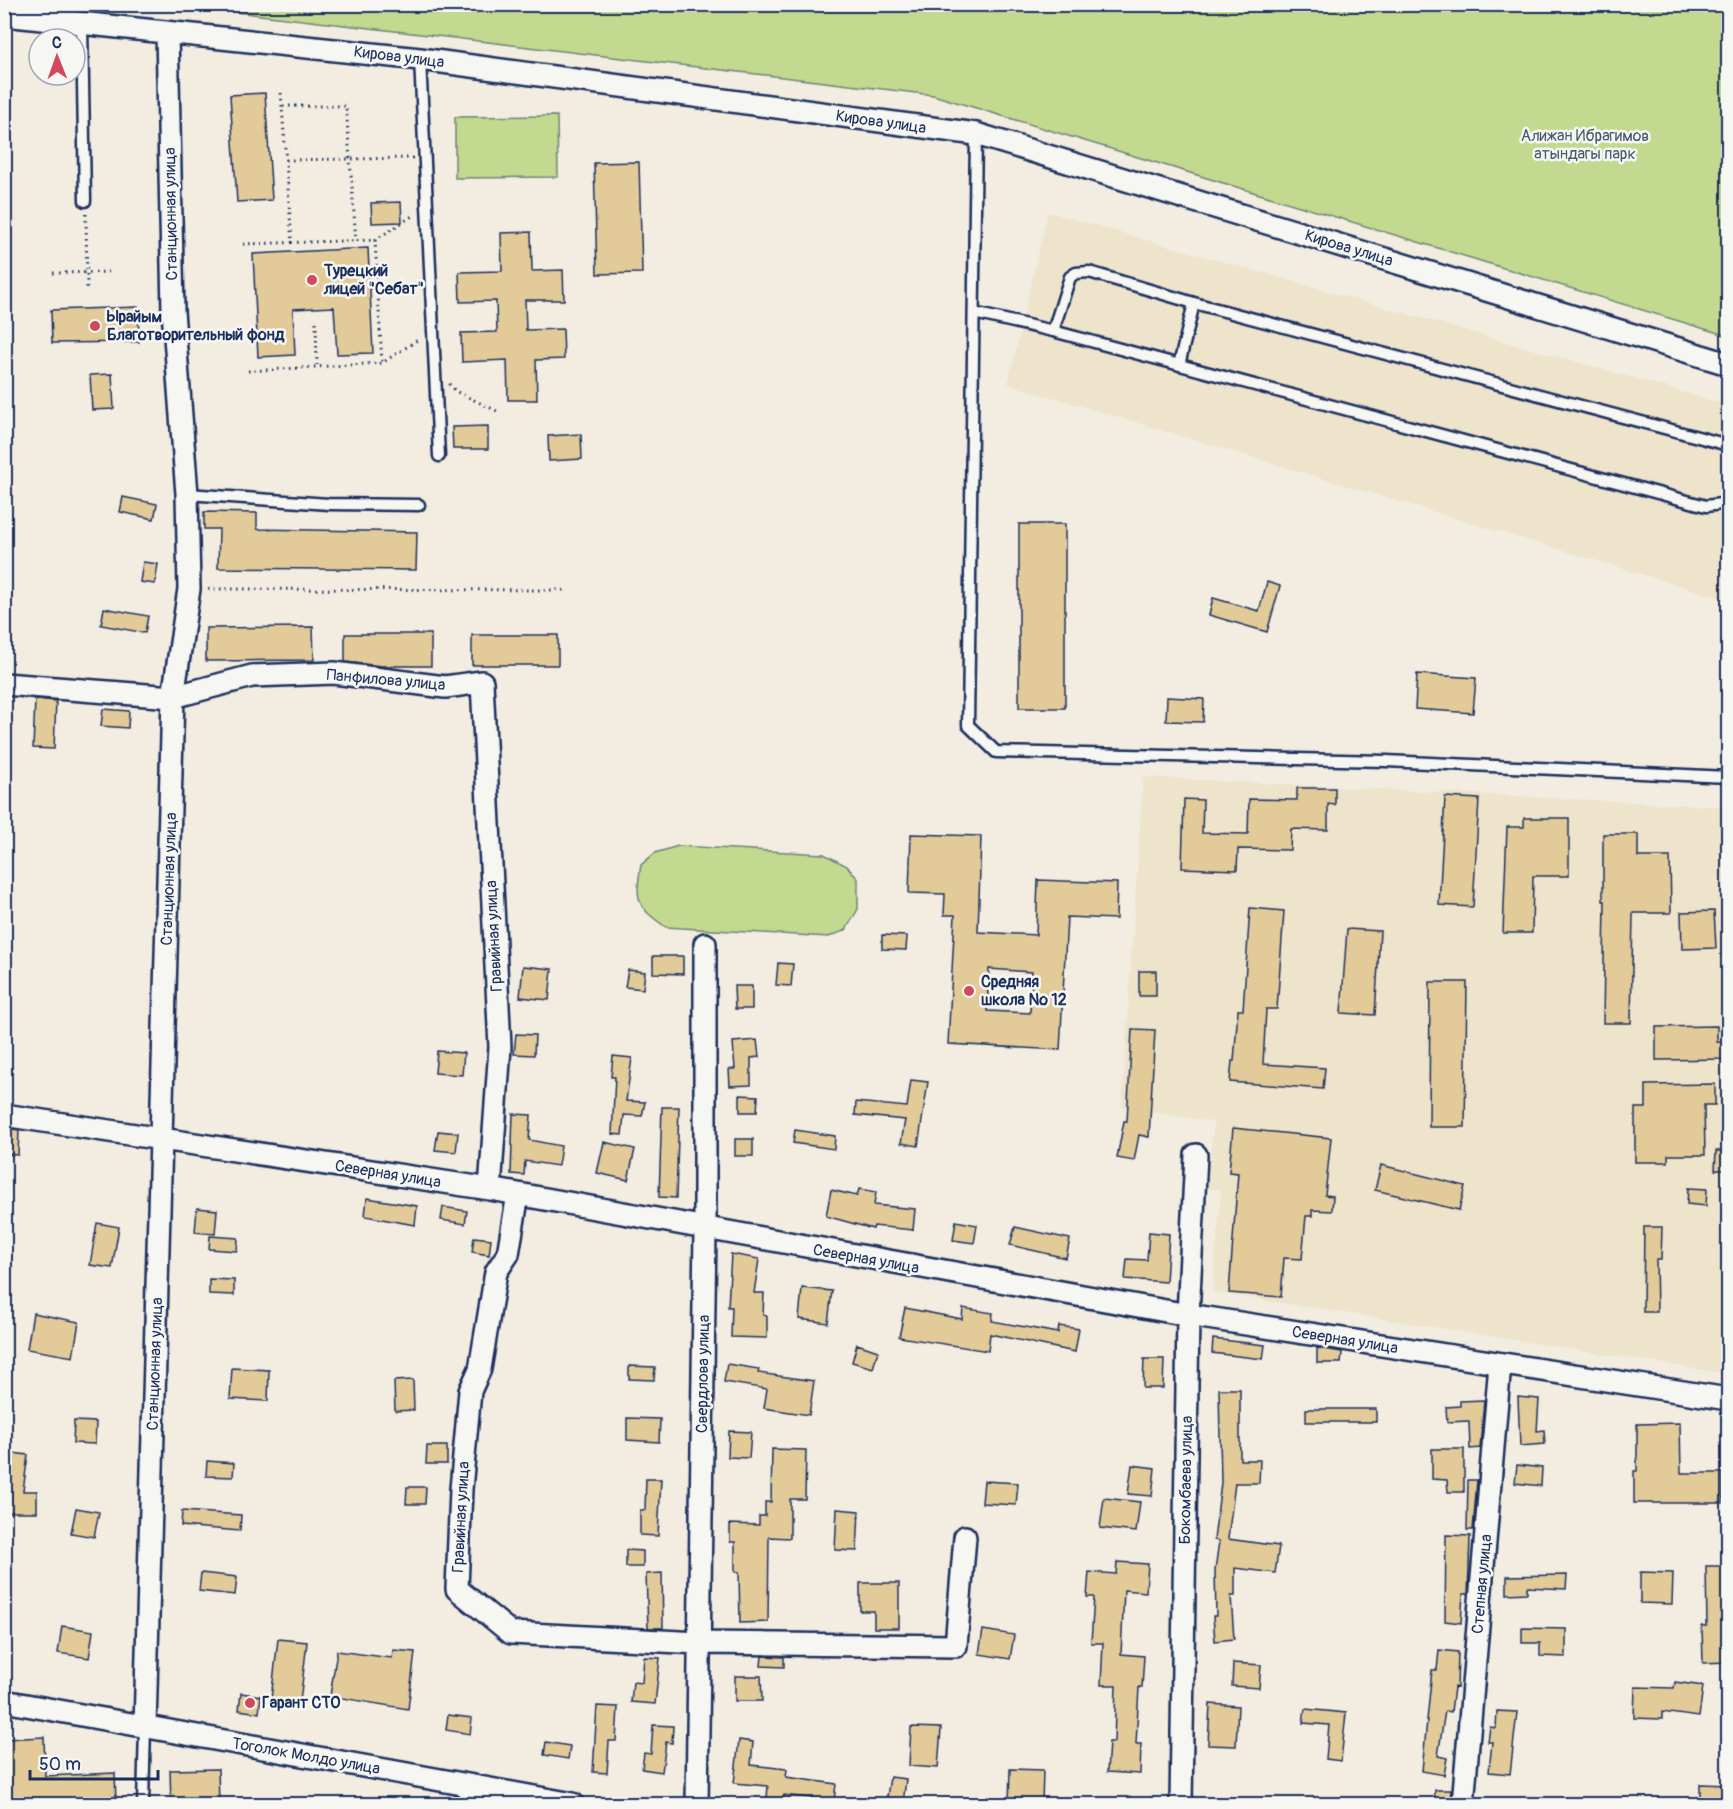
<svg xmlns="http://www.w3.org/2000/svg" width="1733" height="1809" viewBox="0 0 1733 1809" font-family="Pangolin,sans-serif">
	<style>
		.built { fill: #eee3cb }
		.green { fill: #c2d98f; stroke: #6e8476; stroke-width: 1.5 }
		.building { fill: #e3cb99; stroke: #1b2f5e; stroke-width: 1.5; fill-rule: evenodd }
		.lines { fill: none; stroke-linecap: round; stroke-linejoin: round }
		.lane-casing { stroke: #1b2f5e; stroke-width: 15 }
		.street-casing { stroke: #1b2f5e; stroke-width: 26 }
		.path { stroke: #1b2f5e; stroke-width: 3; stroke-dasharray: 1.5 4.5; stroke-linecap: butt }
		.lane { stroke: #f6f6f2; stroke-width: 10 }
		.street { stroke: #f6f6f2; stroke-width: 21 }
		.poi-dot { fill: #d1495b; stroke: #f6f6f2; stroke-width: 2 }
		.labels { text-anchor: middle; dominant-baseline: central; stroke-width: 5; stroke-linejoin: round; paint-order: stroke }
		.street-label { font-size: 16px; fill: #1b2f5e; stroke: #f6f6f2 }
		.park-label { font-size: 16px; fill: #455a6a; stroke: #f6f6f2 }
		.poi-label { font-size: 16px; font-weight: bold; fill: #1b2f5e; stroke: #f6f6f2; text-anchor: start }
	</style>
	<rect width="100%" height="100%" fill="#f2ede0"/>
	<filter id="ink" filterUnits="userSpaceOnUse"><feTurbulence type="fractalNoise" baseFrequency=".0167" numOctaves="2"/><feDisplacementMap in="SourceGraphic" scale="12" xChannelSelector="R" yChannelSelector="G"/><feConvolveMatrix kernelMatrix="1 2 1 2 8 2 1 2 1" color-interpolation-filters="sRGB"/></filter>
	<g filter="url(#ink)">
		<path class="built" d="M1048,212L1728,405V600L1008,384Z
			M1143,777L1728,807V1374L1213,1292L1221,1189H1207L1214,1122L1122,1107Z"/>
		<path class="green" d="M176,5H1728V336L933,95Z
			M557,116L558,177L455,178V117Z
			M678,846L824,854L847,866L858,879V909L846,930L829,937L666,927C636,907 635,900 641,865L655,853Z"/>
		<path class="building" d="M265,93L272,200L237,202L230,95Z
			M639,162L642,273L597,274L594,163Z
			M401,202L402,222L372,223L371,203Z
			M531,232L532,271L563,270L564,300H525L526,330L563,329L564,359L536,360L537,400H508L507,360L462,362L461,333L497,332L496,301L460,302L459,272L502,271L501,233Z
			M368,248L373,353L337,354L334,307L293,309L295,355L258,357L253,254Z
			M138,307L139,342L52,343L51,310Z
			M112,374L114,409L92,410L90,375Z
			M488,426V449H453L452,427Z
			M581,434L582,459L549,461L548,436Z
			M123,497L157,504L154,519L120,512Z
			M204,512L257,513V529L417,532L416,570L218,568L219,529H204Z
			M1019,524H1065V708H1019Z
			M143,562L158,564L155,584L140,582Z
			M1267,582L1280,586L1267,632L1209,615L1213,598L1259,611Z
			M104,608L148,616L145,633L101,625Z
			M313,627L314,660L206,661V628Z
			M345,634H431V666H382L345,662Z
			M472,635H558V665H472Z
			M1417,674L1476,678L1473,713L1415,709Z
			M1167,697L1204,699L1203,722L1166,721Z
			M35,699L56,701L54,749L33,748Z
			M103,709L129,711L128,728L101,726Z
			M1297,788H1335V805L1328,804V830L1291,829L1290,850L1238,849L1237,870L1182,868L1184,799L1203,800L1202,833L1248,834L1249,799L1297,800Z
			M1445,797L1479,799L1473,907L1439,905Z
			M1524,818H1569V876H1533L1532,933H1503L1507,827H1524Z
			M911,834L981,836L978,932L1036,935L1038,880L1117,883L1116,919L1067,917L1060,1050L948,1044L955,915H944L945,894L909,893ZM989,969L1032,972L1030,1013L987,1011Z
			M1603,834H1638V857H1670L1671,913H1633L1631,1023H1603L1605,901H1603Z
			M1250,908L1284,911L1277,1009H1266L1263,1064L1325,1068L1323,1089L1230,1082L1232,1061H1234L1238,1010H1243Z
			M1714,911L1716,948L1682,949L1681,912Z
			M1347,929L1380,931L1375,1015L1341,1013Z
			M882,935L907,936L906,950L882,949Z
			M653,956H683V974L653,973Z
			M778,963L793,964L791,986L776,985Z
			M523,966L552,969L549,1000L520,997Z
			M628,970L645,972L643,989L625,987Z
			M1139,971H1156V996H1139Z
			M1430,982H1467L1465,1127H1429Z
			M734,986H752V1009H735Z
			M1717,1026V1042H1728V1059L1656,1060V1027Z
			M1132,1029L1155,1030L1149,1137L1139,1135L1134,1161L1117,1158L1124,1121H1127Z
			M516,1034L535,1035L534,1055L514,1054Z
			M757,1040L759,1057L751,1058V1085L730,1086L729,1069H735L733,1042Z
			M437,1051L464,1053L462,1075L435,1073Z
			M613,1056L632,1058L626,1101L645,1102L642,1116L624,1115L622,1135L612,1134L615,1077H611Z
			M911,1080L928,1082L918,1146L901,1143L905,1120L855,1115L856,1102L907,1107Z
			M1715,1084V1105H1704L1705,1155H1668V1162H1635V1108H1646V1085Z
			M740,1095L758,1096L757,1112H740Z
			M662,1107H679L676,1198L659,1197Z
			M513,1114L531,1115L529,1140L561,1146L558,1166L525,1161L524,1175L511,1174Z
			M4,1128L19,1130L18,1155L4,1154Z
			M1233,1128L1331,1138L1325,1195L1333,1196L1332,1211L1312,1210V1216H1306L1302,1259L1284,1258L1281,1297L1229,1293L1238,1173L1229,1172Z
			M795,1130L835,1136L834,1149L793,1143Z
			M438,1131L458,1133L456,1152L435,1150Z
			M735,1139H753V1156H735Z
			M604,1142L635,1149L628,1180L597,1173Z
			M1716,1151H1728V1170H1715Z
			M1381,1165L1465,1186L1459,1210L1375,1190Z
			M1688,1188L1707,1189L1706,1206L1687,1204Z
			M859,1189L876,1192L874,1205L915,1209L913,1230L874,1226L873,1229L826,1216L831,1190L857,1196Z
			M367,1198L417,1206L415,1225L365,1216Z
			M443,1207L467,1211L465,1224L441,1220Z
			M197,1208L217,1210L215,1234L195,1232Z
			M956,1221L977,1225L974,1243L953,1240Z
			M97,1223L119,1227L112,1268L90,1265Z
			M1015,1227L1070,1239L1066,1258L1010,1245Z
			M1644,1227H1662L1661,1260H1656L1657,1312H1643Z
			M1149,1232L1169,1234L1166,1282L1125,1279L1127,1259L1147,1260Z
			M210,1236L238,1238L237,1251L209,1249Z
			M474,1237L491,1239L489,1255L472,1252Z
			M731,1254L759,1259L754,1293H764L763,1315L767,1316V1338L731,1337L732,1307H728Z
			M209,1279L234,1280V1295L209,1294Z
			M802,1288L832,1291L828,1323L799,1319Z
			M905,1308L962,1319L963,1308L993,1313L992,1321L1058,1333L1059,1326L1079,1329L1075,1352L990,1334L988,1351L899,1337Z
			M33,1313L79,1322L73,1357L27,1349Z
			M1213,1339L1265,1345L1263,1359L1212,1353Z
			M857,1344L878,1351L873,1368L852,1362Z
			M1317,1348L1342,1352L1341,1363H1317Z
			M1144,1359H1164L1163,1388H1143Z
			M727,1364L759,1369L758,1373L814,1381L809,1415L764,1408L767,1389L724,1382Z
			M629,1366L655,1367L654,1380L629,1379Z
			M232,1368L269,1370L268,1401L230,1399Z
			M413,1380L414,1410L395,1411L394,1381Z
			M1219,1389H1240V1460H1260L1259,1483H1235L1228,1539L1279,1546L1275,1573L1235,1568V1596H1231L1234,1639L1215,1641L1213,1616H1216L1215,1570L1219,1541L1214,1540L1221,1483Z
			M1518,1397L1539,1399L1537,1431L1544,1430L1545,1444L1520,1446Z
			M1484,1400L1480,1448L1470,1449L1469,1421L1447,1422L1446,1407L1460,1406V1401Z
			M1306,1409H1376V1422H1306Z
			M627,1418L660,1419L659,1442L627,1440Z
			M74,1421L96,1422L95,1444L73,1443Z
			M1680,1423L1681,1473H1723V1503H1634V1471H1637V1424Z
			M729,1431L751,1432L749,1458L728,1457Z
			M427,1446H447V1464H426Z
			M772,1449L806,1450L805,1499H790V1538L769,1537L768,1622L740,1623L739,1572H735V1542H730V1524L759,1525V1516H765V1502H771Z
			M1432,1449H1464V1492H1448L1447,1480L1432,1479Z
			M4,1452L28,1455L23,1491H37V1512H5Z
			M207,1461L234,1463L233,1477L206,1476Z
			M1132,1465L1155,1468L1152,1496L1128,1494Z
			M1517,1465L1542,1468L1541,1486L1515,1483Z
			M646,1479H661L658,1536L640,1535V1510H645Z
			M1468,1480H1477L1473,1530H1467Z
			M984,1481L1018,1483L1016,1505L982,1503Z
			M407,1487H426L425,1504H406Z
			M1104,1498L1140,1502L1136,1532L1100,1528Z
			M76,1508L99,1512L94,1537L71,1533Z
			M837,1509L859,1511L857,1551L835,1550Z
			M182,1511L241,1515L240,1531L181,1526Z
			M1446,1535L1470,1536L1468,1594H1463L1461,1623L1445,1621Z
			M626,1550L643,1551V1567H626Z
			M1117,1562L1148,1564L1146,1592L1124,1590L1121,1654L1144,1656L1142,1687H1139L1136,1744H1141L1140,1774L1107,1772L1109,1742H1114L1116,1685H1101L1103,1643H1091L1094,1597H1087L1089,1572L1116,1574Z
			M1706,1566H1727L1728,1662L1703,1663L1702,1626H1707Z
			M1640,1572L1673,1573L1672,1604L1640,1603Z
			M201,1573L237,1577L235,1595L199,1591Z
			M662,1573L663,1628H648L646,1574Z
			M1567,1575L1566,1589L1527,1587V1593L1507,1594V1576Z
			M860,1583H899V1628H874V1611H860Z
			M62,1626L93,1631L89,1658L58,1653Z
			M1522,1628L1566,1629V1657L1540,1656V1643H1522Z
			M983,1630L1014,1635L1010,1659L979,1654Z
			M278,1639L307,1642L300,1702L271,1699Z
			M393,1650L415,1652L408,1709L330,1696L337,1651L392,1658Z
			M1439,1650L1458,1652L1457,1688L1454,1687L1451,1712L1445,1711L1438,1756L1447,1758L1444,1775L1422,1771L1432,1670H1437Z
			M762,1656L784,1657V1667L761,1666Z
			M644,1657L660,1658L655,1704L631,1702L633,1682L642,1683Z
			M1233,1663L1261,1665L1259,1688L1232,1686Z
			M735,1676H761L762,1701H735Z
			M1675,1682L1703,1686L1699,1717L1662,1712V1719L1634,1718L1635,1687L1674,1688Z
			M241,1693L261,1696L259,1713L239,1710Z
			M1210,1704L1238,1706L1236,1746L1208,1745Z
			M597,1706L618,1707L616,1741H609L607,1773L593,1772Z
			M1305,1709L1346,1713L1341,1761L1326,1759L1329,1725L1303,1723Z
			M1497,1711L1517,1712L1510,1774L1489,1772L1492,1742H1488L1490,1727L1496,1728Z
			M448,1715L472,1718L470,1734L446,1730Z
			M653,1725L673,1726L672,1743L666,1742L662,1772L642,1769L644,1753L651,1754Z
			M911,1727L941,1728L938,1768L909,1766Z
			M44,1737L45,1776L115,1773L116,1803L4,1804V1739Z
			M739,1740L753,1742L751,1765L787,1769L786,1777L836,1784L834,1801L784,1795V1800L767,1798L768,1786L734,1783Z
			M546,1742L570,1746L568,1759L544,1755Z
			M218,1769L219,1804H171L170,1770Z
			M1010,1769L1043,1770L1042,1804H1009Z
			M890,1777L906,1779L903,1804H886Z
			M1700,1784L1728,1785V1804H1700Z
			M1435,1790H1451L1450,1804H1434Z"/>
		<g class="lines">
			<g class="lane-casing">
				<path id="lane" d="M82,23L85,201
					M420,59L439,456
					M976,134L968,725L996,752L1386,761L1728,777
					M974,313L1053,331L1706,506L1728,503
					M1053,331L1070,277L1076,273L1089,272L1194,303L1728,445
					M1179,365L1194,303
					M187,494L329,504L419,505
					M143,1804L145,1727
					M464,1804V1785"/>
			</g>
			<g class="street-casing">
				<path id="street" d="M4,15L420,59L976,134L1728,364
					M4,684L173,697L252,676L334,673L445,687L482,682L500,1047L490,1189
					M4,1115L490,1189L1188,1315L1728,1399
					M518,1194L508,1254L496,1272L480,1369L470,1391L461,1489L457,1589L511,1633L699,1643L956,1646L965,1537
					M4,1701L573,1804
					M145,1727L173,697L189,589L187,494L173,311L167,32
					M697,1804L705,1230V944
					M1181,1804L1188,1315L1196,1155
					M1463,1804L1500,1364"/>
			</g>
			<path class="path" d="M281,93L292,243
				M283,106H346L356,241
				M286,160L413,158
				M86,214L87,290
				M375,240L382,363
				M243,244L375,240L414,215
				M53,273L113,272
				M316,322L317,365
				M248,371L382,363L419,339
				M449,384L455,391L499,412
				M208,589L567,590"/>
			<use href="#lane" class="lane"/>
			<use href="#street" class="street"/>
		</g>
	</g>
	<g class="poi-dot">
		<circle cx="312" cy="280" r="6"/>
		<circle cx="95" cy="326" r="6"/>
		<circle cx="969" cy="991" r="6"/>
		<circle cx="250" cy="1703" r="6"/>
	</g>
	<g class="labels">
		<g class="street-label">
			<text transform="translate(399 57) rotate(7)">Кирова улица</text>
			<text transform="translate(881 122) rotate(8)">Кирова улица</text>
			<text transform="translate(171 214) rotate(-91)">Станционная улица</text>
			<text transform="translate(1349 248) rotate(17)">Кирова улица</text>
			<text transform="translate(386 680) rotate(5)">Панфилова улица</text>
			<text transform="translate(169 879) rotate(-88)">Станционная улица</text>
			<text transform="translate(494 936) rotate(-93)">Гравийная улица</text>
			<text transform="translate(388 1174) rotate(9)">Северная улица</text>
			<text transform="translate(866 1259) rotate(10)">Северная улица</text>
			<text transform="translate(1345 1340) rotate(9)">Северная улица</text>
			<text transform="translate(155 1364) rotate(-88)">Станционная улица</text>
			<text transform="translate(703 1374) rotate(-89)">Свердлова улица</text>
			<text transform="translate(1186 1480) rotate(-89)">Бокомбаева улица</text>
			<text transform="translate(461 1517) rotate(-87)">Гравийная улица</text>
			<text transform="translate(1482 1584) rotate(-85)">Степная улица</text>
			<text transform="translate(306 1756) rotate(10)">Тоголок Молдо улица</text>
		</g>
		<g class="park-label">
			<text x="1585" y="136">Алижан Ибрагимов<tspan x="1585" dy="18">атындагы парк</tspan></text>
		</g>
		<g class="poi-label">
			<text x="324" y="271">Турецкий<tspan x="324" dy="18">лицей "Себат"</tspan></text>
			<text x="107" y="317">Ырайым<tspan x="107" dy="18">Благотворительный фонд</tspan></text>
			<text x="981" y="982">Средняя<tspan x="981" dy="18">школа № 12</tspan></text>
			<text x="262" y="1703">Гарант СТО</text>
		</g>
	</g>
	<rect width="1733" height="1809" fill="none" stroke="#f6f6f2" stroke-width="24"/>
	<rect x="12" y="12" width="1709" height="1785" fill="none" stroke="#1b2f5e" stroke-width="2" filter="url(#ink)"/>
	<g transform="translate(57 57) rotate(359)"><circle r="28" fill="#f6f6f2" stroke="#9ea6b7" stroke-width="1.5"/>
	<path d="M0-4.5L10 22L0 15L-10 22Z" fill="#d1495b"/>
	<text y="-9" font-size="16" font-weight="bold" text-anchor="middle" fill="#1b2f5e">С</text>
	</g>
	<path d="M30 1770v9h128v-9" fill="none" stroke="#1b2f5e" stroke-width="3"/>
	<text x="39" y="1770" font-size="18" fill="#1b2f5e" stroke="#f6f6f2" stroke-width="4.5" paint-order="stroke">50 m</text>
</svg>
